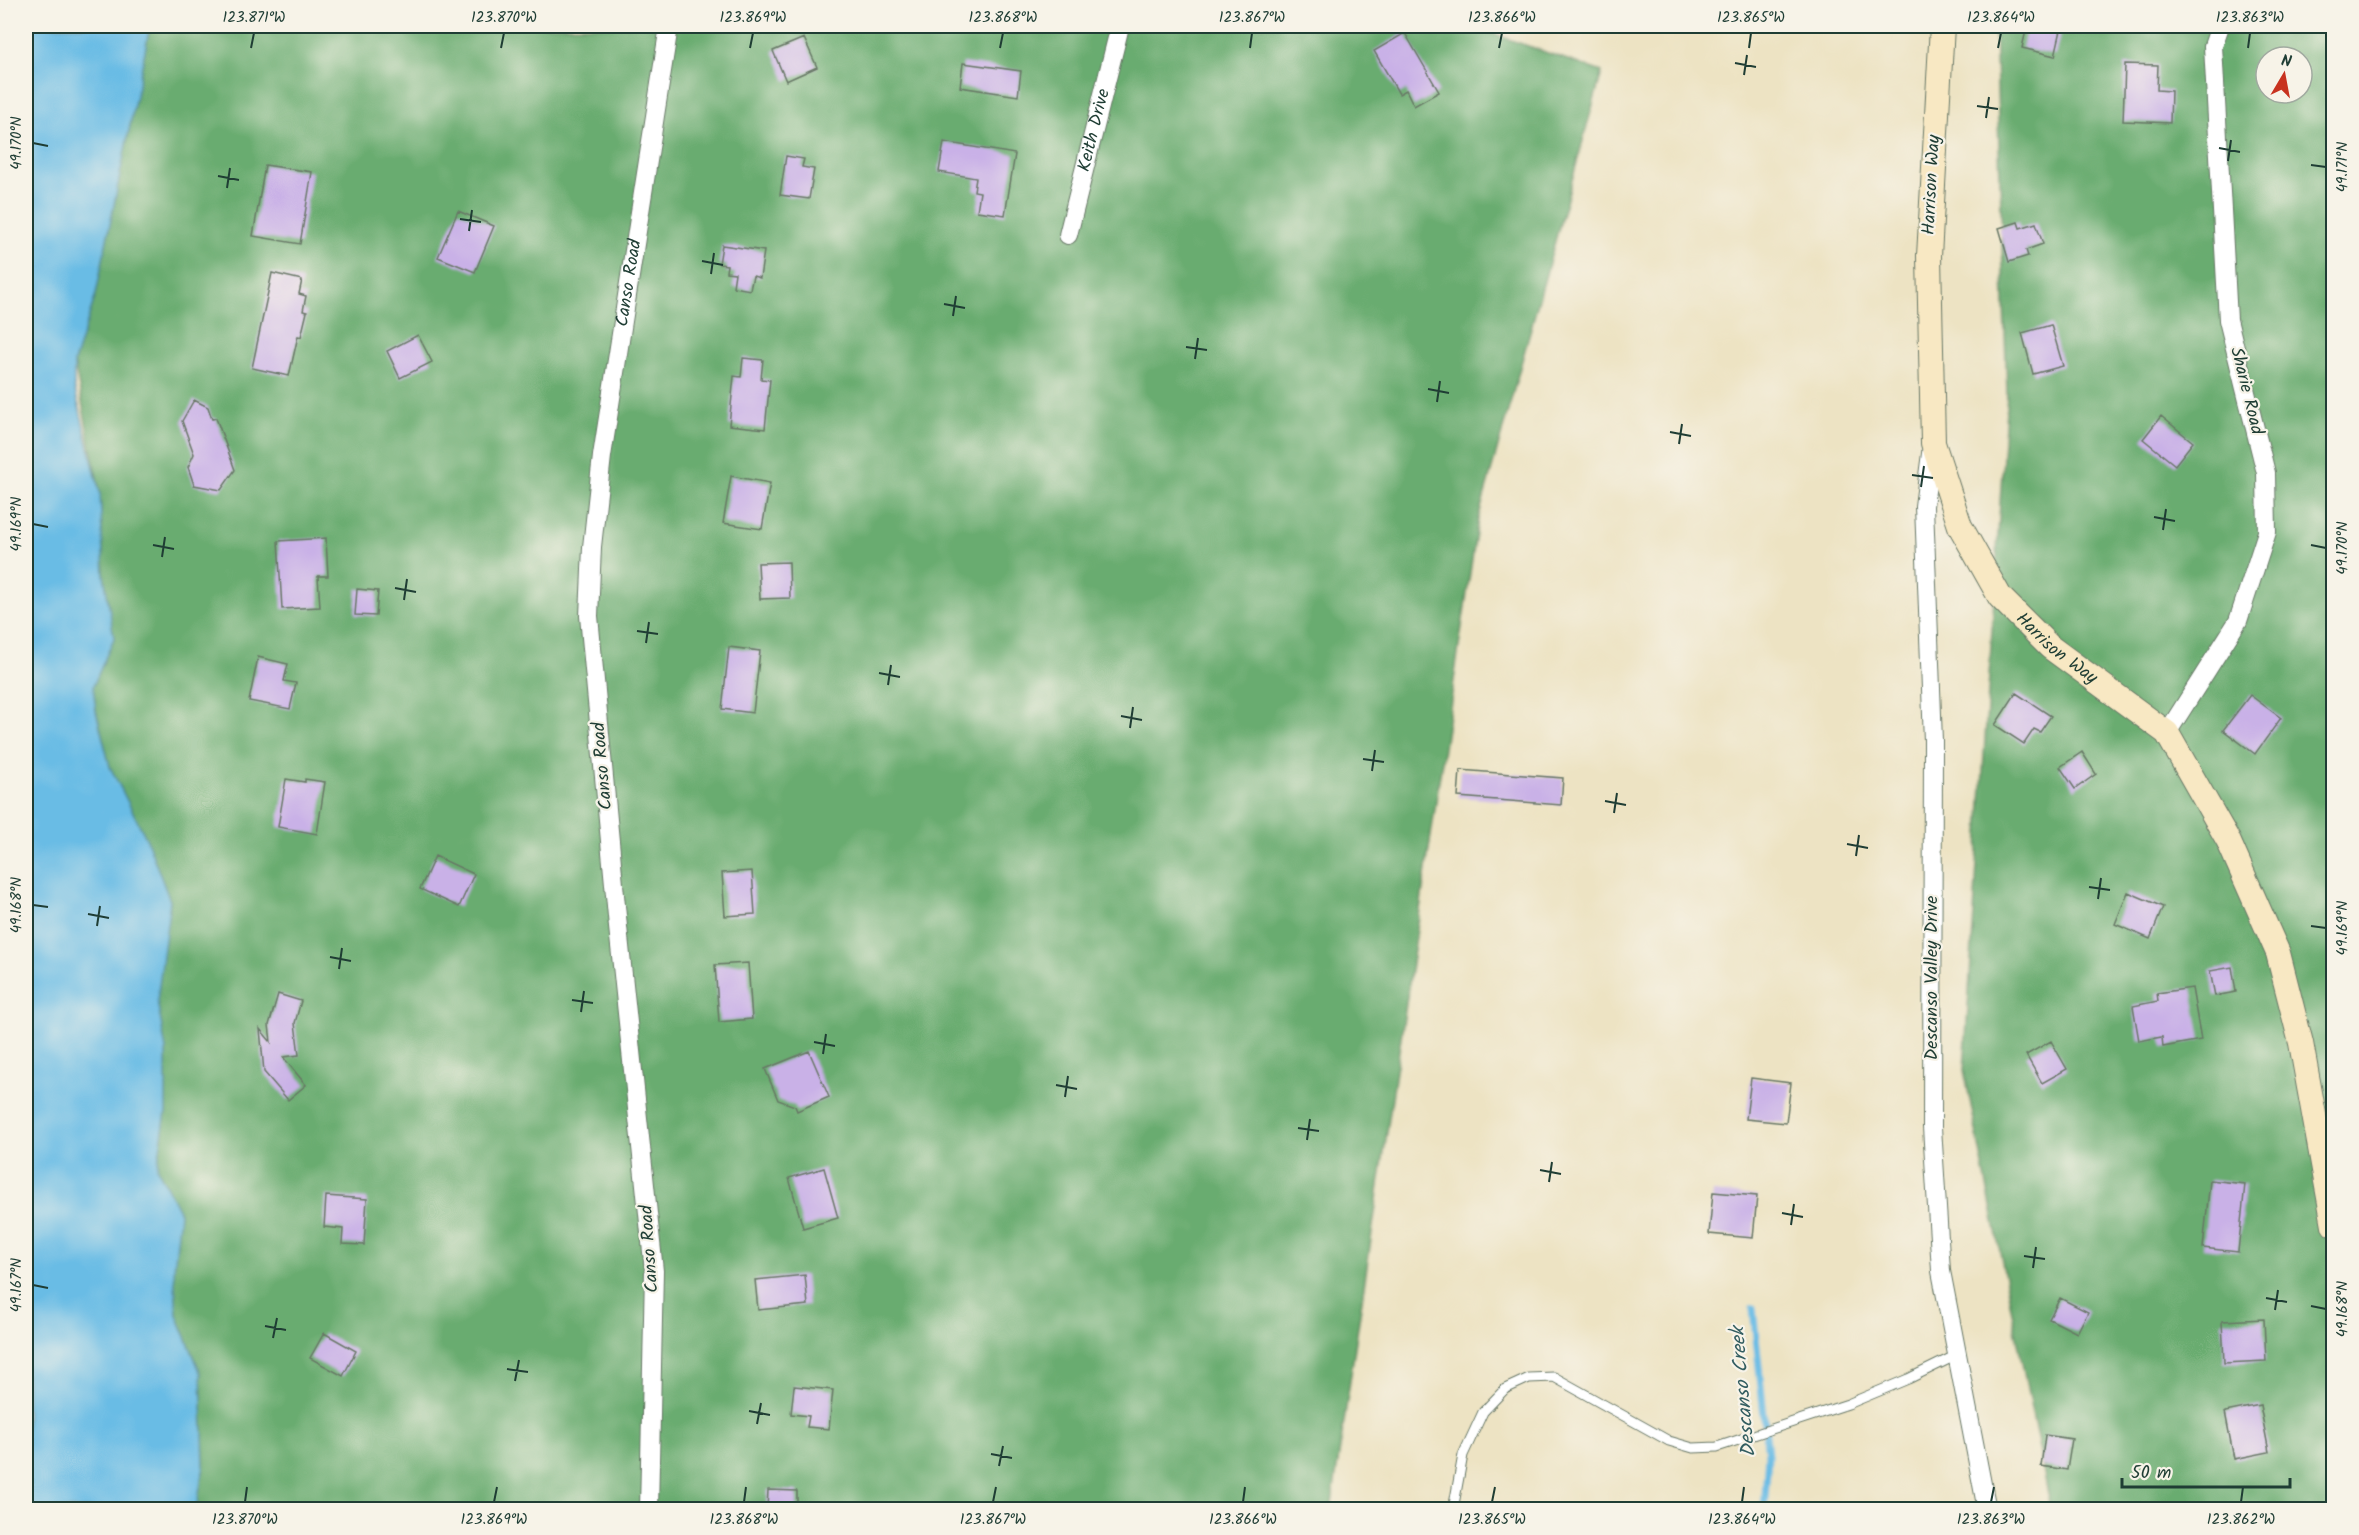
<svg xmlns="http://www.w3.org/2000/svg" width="2359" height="1535" viewBox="0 0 2359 1535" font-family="Kalam,sans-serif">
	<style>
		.forest { fill: #69ac70; stroke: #447452; stroke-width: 1.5; fill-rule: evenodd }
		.water { fill: #69bce5; stroke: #447c8c; stroke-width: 1.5 }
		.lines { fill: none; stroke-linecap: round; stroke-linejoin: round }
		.stream { stroke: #69bce5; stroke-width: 7 }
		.building { fill: #c9b1e7 }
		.lane-casing { stroke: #677766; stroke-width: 11 }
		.street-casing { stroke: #677766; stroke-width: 20 }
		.secondary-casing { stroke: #677766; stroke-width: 26 }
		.lane { stroke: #fff; stroke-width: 9 }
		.street { stroke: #fff; stroke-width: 18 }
		.secondary { stroke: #f8e8c3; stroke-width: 24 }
		.ticks { fill: none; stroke: #1f3d34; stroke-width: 2 }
		.labels { text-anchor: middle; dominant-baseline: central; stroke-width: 4.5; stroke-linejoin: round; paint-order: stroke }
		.street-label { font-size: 18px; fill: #1f3d34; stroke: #f7f3e8 }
		.water-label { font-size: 20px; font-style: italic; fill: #325d60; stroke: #f7f3e8 }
		.neatline { fill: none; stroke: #1f3d34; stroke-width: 2 }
		.ticks-label { font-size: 15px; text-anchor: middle; fill: #1f3d34 }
	</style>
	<rect width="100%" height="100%" fill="#f7f3e8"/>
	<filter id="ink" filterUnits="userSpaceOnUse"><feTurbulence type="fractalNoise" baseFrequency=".0167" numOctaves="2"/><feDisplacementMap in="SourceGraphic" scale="12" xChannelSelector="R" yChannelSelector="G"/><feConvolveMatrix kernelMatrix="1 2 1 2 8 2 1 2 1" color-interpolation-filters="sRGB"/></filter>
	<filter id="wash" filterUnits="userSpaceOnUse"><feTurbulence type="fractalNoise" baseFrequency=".008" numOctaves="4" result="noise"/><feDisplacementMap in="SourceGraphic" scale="24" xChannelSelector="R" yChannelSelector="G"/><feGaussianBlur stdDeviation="1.35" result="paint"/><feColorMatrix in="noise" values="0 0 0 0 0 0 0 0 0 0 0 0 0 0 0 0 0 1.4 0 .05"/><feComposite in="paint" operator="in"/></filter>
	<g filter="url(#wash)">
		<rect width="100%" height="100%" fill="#ede3c3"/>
		<path class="forest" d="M150,26H1471L1602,72L1478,519L1331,1509H196L204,1466L201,1374L177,1315L174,1270L180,1213L157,1168L166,1112V1050L157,1001L170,901L146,838L110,767L96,710L93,686L114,638L104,575L100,493L74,362L96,294Z
			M1995,26H2333V1509H2051L1964,1070L2007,393ZM2266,57H2302V93H2266Z"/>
		<path class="water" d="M26,26H150L96,294L74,362V386L100,493L104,575L114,638L93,686L96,711L110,767L146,838L170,901L157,1001L166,1050V1112L157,1168L180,1213L174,1270L177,1315L201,1374L204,1466L196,1509H26Z"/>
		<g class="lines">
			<path class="stream" d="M1753,1308L1768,1455L1764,1510"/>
		</g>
		<g id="blocks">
			<path class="building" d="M2027,26H2062L2055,56L2022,48Z
				M1405,33L1439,92L1414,106L1406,90L1399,94L1374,51Z
				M804,38L817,67L786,81L773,51Z
				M963,63L1021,71L1018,96L960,87Z
				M2125,64L2158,65L2157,90L2171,91L2170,123L2123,121Z
				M944,142L1015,154L1005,215L977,211L980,192L974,191L976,178L939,172Z
				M786,156L804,159L802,167L814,169L809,199L780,195Z
				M265,165L312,172L300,244L253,236Z
				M458,211L494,226L475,272L438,257Z
				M2018,222L2020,228L2036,223L2043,244L2026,250L2028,256L2009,262L1999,228Z
				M722,245L764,251L760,278L753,276L750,290L733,287L735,273L726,272L727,265L719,264Z
				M272,273L302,280L299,294L306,296L303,311L307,312L301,337L298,336L289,376L252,368Z
				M2051,325L2063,366L2033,374L2022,333Z
				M418,335L432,362L400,378L387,351Z
				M743,358L763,360L761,379L770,380L765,429L729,425L734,376L741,377Z
				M194,400L208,407L212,419L216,418L235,470L221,490L194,485L188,467L194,454L182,421Z
				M2161,416L2193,442L2175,465L2143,439Z
				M731,476L770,483L762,529L723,523Z
				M326,538L328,576H318L320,607L282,609L278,541Z
				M789,562L790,598L760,599L758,563Z
				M357,589L378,591L376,616L355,615Z
				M729,647L760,651L753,713L722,709Z
				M258,657L288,664L284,681L296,683L290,709L249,701Z
				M2016,693L2051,716L2040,732L2034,729L2024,744L1995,725Z
				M2250,695L2281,718L2255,754L2223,730Z
				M2082,752L2096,774L2075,789L2060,767Z
				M1460,770L1563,778L1561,805L1458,797Z
				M286,779L305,782V779L325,782L317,834L278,827Z
				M435,856L474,874L459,907L420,889Z
				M752,871L755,914L725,916L722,873Z
				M2128,892L2163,907L2150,939L2115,924Z
				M748,963L752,1019L719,1022L715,965Z
				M2232,967L2236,992L2215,996L2210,971Z
				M2192,988L2201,1040L2163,1047L2162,1037L2139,1041L2133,1006L2158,1001L2157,993Z
				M278,994L301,1001L295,1023L299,1055L283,1057L306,1085L288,1100L264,1072L260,1029L271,1042L269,1025Z
				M2051,1041L2067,1069L2042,1083L2026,1055Z
				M809,1051L829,1097L797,1111L795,1106L778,1100L765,1069Z
				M1751,1078L1791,1083L1786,1123L1746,1119Z
				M824,1168L838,1218L803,1228L789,1178Z
				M2210,1180L2245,1184L2238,1252L2203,1248Z
				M1713,1192L1757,1196L1753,1238L1709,1234Z
				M326,1196L367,1199L364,1245L342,1244L343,1229L324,1227Z
				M805,1275L808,1305L758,1310L755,1280Z
				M2060,1298L2088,1312L2077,1333L2049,1319Z
				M2264,1319L2266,1361L2224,1363L2222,1321Z
				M324,1333L356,1351L343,1376L310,1358Z
				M794,1386L833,1390L829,1429L807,1427L809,1416L791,1414Z
				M2260,1405L2269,1452L2234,1459L2225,1412Z
				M2045,1435L2072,1439L2067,1470L2041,1466Z
				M768,1490L797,1491V1509H767Z"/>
		</g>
	</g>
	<g filter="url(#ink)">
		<use href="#blocks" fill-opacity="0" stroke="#677766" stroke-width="1.5"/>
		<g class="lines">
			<g class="lane-casing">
				<path id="lane" d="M1453,1510L1463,1455L1483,1412L1505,1389L1529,1378L1554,1377L1669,1441L1693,1448L1717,1447L1848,1404L1908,1379L1957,1355"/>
			</g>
			<g class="street-casing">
				<g id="street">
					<path id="s1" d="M1068,235L1120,26"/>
					<path d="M1932,446L1924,506L1933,741L1932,1127L1941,1271L1987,1510"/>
					<path d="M2167,733L2238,621L2267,532L2266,473L2228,320L2213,46L2220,26"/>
					<path id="s2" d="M649,1510L654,1271L618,927L589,616L592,547L602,456L669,26"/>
				</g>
			</g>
			<g class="secondary-casing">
				<g id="secondary">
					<path id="s3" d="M1942,26L1929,256L1933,443L1960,526L2000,597L2050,647L2167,733L2228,840L2278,953L2301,1043L2334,1225"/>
				</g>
			</g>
			<use href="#lane" class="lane"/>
			<use href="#street" class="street"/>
			<use href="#secondary" class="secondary"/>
		</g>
	</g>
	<path class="ticks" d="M251,48L254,33M501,48L504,33M750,48L753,33M1000,48L1003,33M1250,48L1252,33M1499,48L1502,33M1749,48L1751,33M1998,48L2001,33M2248,48L2250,33M1735,63L1756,67M1744,75L1747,55M1977,106L1998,109M1986,118L1989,97M33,143L48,146M2219,148L2240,152M2228,161L2231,140M2311,165L2326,167M218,176L239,180M227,188L230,168M460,219L481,222M469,231L472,210M702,261L723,265M711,274L714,253M944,304L965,308M953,316L956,296M1186,347L1207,350M1195,359L1198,338M1428,389L1449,393M1437,402L1440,381M1670,432L1691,436M1679,444L1682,424M1912,475L1933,478M1921,487L1924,466M2154,517L2175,521M33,524L48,527M2163,530L2166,509M153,545L174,549M2311,545L2326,548M162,557L165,537M395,588L416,592M404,600L407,579M637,631L658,634M646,643L649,622M879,673L900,677M888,685L891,665M1121,716L1142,720M1130,728L1133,707M1363,759L1384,762M1372,771L1375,750M1605,801L1626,805M1614,813L1617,793M1847,844L1868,848M1856,856L1859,835M2089,887L2110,890M2098,899L2101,878M33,905L48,907M88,914L109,918M97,926L100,906M2311,926L2326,928M330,957L351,961M339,969L342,948M572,1000L593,1003M581,1012L584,991M814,1042L835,1046M823,1054L826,1034M1056,1085L1077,1089M1065,1097L1068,1076M1298,1128L1319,1131M1307,1140L1310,1119M1540,1170L1561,1174M1549,1182L1552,1162M1782,1213L1803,1217M1791,1225L1794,1204M2024,1256L2045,1259M2033,1268L2036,1247M33,1285L48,1288M2266,1298L2287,1302M2311,1306L2326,1309M2275,1310L2278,1290M265,1326L286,1330M273,1338L277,1318M507,1369L528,1372M515,1381L519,1360M749,1411L770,1415M757,1424L761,1403M991,1454L1012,1458M999,1466L1003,1446M245,1502L247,1487M494,1502L497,1487M744,1502L746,1487M993,1502L996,1487M1243,1502L1245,1487M1492,1502L1495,1487M1742,1502L1744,1487M1991,1502L1994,1487M2241,1502L2243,1487"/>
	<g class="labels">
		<g class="street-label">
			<text stroke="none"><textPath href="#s1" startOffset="108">Keith Drive</textPath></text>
			<text transform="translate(1932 185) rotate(-87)">Harrison Way</text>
			<text stroke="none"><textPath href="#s2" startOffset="1233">Canso Road</textPath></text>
			<text transform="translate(2246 391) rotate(76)">Sharie Road</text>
			<text stroke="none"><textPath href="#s3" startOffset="663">Harrison Way</textPath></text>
			<text transform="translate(603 766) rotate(-95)">Canso Road</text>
			<text transform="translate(1932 978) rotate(-90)">Descanso Valley Drive</text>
			<text transform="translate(650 1249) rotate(-94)">Canso Road</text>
		</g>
		<g class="water-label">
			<text transform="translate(1744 1392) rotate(-95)">Descanso Creek</text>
		</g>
	</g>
	<rect width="2359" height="1535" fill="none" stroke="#f7f3e8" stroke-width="66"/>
	<g transform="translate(2284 75) rotate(10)"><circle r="28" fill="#f7f3e8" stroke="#a1aaa0" stroke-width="1.5"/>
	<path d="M0-4.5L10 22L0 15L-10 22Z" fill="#c8321e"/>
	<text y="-9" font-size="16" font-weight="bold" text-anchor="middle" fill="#1f3d34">N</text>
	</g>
	<path d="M2122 1478v9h168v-9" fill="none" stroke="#1f3d34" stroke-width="3"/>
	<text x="2131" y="1478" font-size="18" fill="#1f3d34" stroke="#f7f3e8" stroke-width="4.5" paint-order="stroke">50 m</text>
	<rect x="33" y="33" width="2293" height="1469" class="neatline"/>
	<g class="ticks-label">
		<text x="254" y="22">123.871°W</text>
		<text x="504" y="22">123.870°W</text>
		<text x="753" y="22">123.869°W</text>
		<text x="1003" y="22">123.868°W</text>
		<text x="1252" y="22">123.867°W</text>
		<text x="1502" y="22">123.866°W</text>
		<text x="1751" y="22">123.865°W</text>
		<text x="2001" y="22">123.864°W</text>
		<text x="2250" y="22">123.863°W</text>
		<text transform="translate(16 143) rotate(-90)" y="5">49.170°N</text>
		<text transform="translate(2342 167) rotate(-90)" y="5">49.171°N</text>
		<text transform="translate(16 524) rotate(-90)" y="5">49.169°N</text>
		<text transform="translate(2342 548) rotate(-90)" y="5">49.170°N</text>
		<text transform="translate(16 905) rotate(-90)" y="5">49.168°N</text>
		<text transform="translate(2342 928) rotate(-90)" y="5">49.169°N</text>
		<text transform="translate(16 1285) rotate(-90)" y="5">49.167°N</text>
		<text transform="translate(2342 1309) rotate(-90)" y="5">49.168°N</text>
		<text x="245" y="1524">123.870°W</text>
		<text x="494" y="1524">123.869°W</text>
		<text x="744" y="1524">123.868°W</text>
		<text x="993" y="1524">123.867°W</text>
		<text x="1243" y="1524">123.866°W</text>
		<text x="1492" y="1524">123.865°W</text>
		<text x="1742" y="1524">123.864°W</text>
		<text x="1991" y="1524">123.863°W</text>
		<text x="2241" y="1524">123.862°W</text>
	</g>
</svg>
